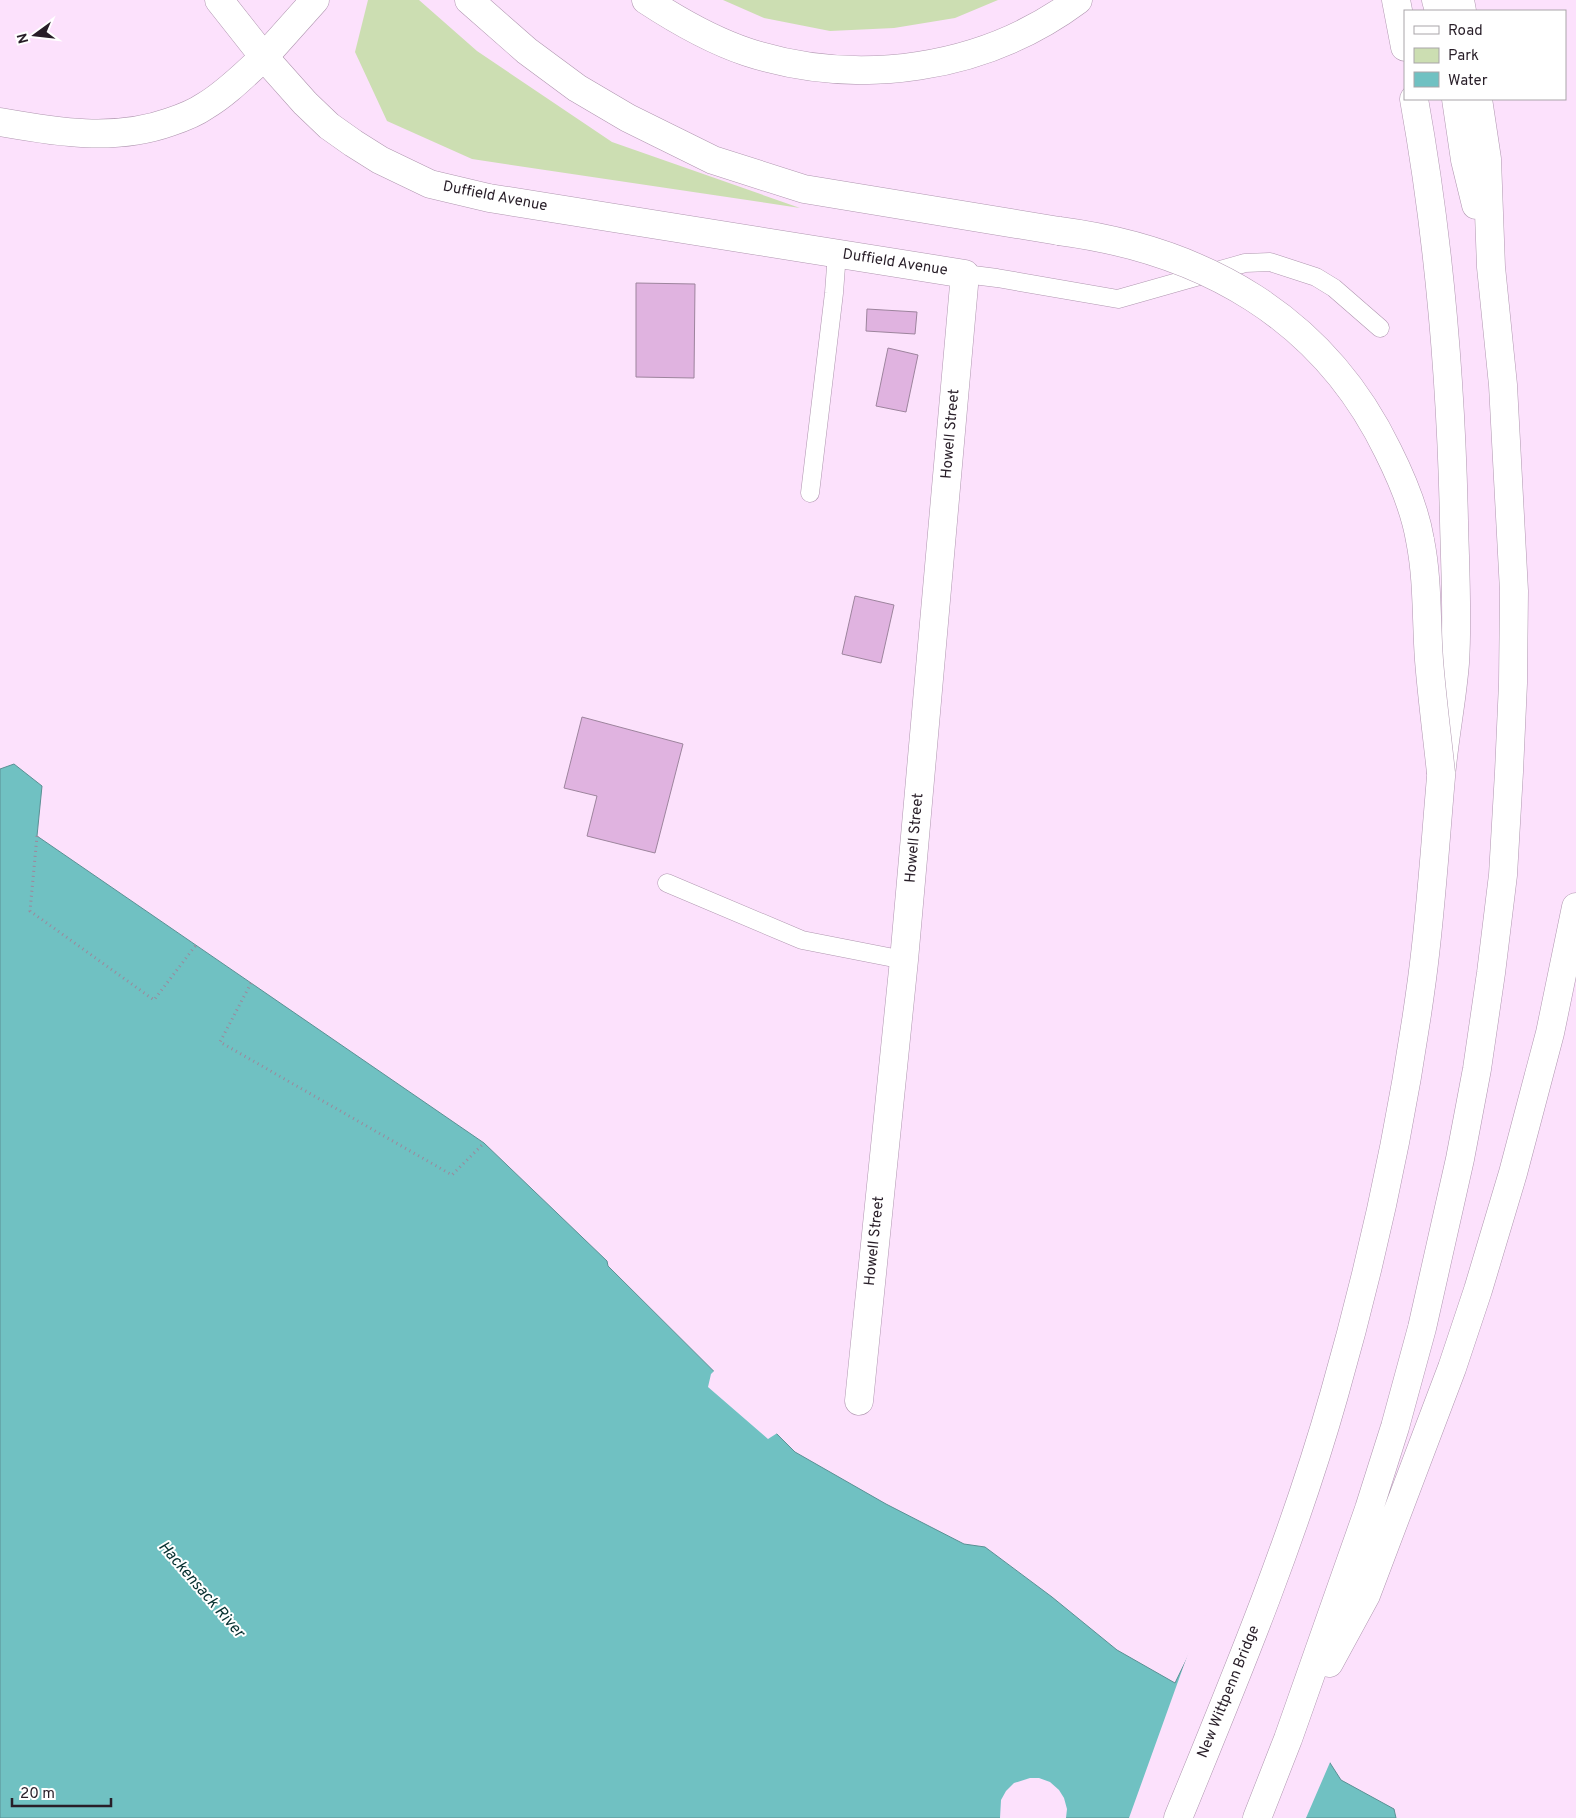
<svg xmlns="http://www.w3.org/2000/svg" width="1576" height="1818" viewBox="0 0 1576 1818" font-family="Overpass,sans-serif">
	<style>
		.green { fill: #ccdeb2 }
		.water { fill: #70c1c2; stroke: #5a9094 }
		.pier { fill: #fce1fc }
		.building { fill: #e0b3e0; stroke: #9d849d }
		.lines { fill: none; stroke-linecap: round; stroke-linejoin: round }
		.lane-casing { stroke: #af96af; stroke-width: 19 }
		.street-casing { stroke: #af96af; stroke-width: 29 }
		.secondary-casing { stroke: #af96af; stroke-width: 29 }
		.highway-casing { stroke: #af96af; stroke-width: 29 }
		.path { stroke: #9c889c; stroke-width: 3; stroke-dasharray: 1 4; stroke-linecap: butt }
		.lane { stroke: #fff; stroke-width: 18 }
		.street { stroke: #fff; stroke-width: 28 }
		.secondary { stroke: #fff; stroke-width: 28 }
		.highway { stroke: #fff; stroke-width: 28 }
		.highway-bridge-casing { stroke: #af96af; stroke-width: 29; stroke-linecap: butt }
		.highway-bridge { stroke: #fff; stroke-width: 28 }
		.labels { text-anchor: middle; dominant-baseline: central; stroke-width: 4; stroke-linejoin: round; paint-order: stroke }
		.street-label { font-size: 15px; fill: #281e28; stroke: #fff }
		.water-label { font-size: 16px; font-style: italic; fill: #063030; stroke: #fff }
	</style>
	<rect width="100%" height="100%" fill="#fce1fc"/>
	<path class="green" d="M368,0H419L477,51L612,142L800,208L472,159L387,121L355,52Z
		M723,0H998L955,18L894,28L830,31L764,18Z"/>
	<path class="water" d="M14,764L42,786L37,836L484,1143L607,1261L608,1266L795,1452L886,1504L964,1544L985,1547L1052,1597L1117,1650L1175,1683L1214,1603L1314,1738L1341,1780L1394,1809L1396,1818H0V769Z"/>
	<path class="pier" d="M716,1369L779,1432L768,1439L708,1387L711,1374Z
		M1215,1601L1316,1736L1331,1760L1306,1818H1129L1194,1637L1212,1602Z
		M1030,1778H1039L1050,1782L1059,1790L1064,1798L1067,1809L1066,1818H1000L1001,1800L1006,1791L1014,1783Z"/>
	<path class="building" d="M636,283L695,284L694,378L636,377Z
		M867,309L917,312L915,334L866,331Z
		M888,348L918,355L906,412L876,406Z
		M855,596L894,605L881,663L842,654Z
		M582,717L683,744L655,853L587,836L597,796L564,788Z"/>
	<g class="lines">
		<g class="lane-casing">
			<path id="lane" d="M965,274L997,278L1118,299L1245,263L1270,262L1316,277L1334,288L1380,328
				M810,493L834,293L837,253
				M667,883L802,940L904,960"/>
		</g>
		<g class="street-casing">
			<path id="street" d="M0,122C57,132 114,142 170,122C182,118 195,113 205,106C227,93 245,74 264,57L305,103L329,126L353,143L380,160L430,184L489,198L965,274L904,960L859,1401"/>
		</g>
		<g class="secondary-casing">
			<path id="secondary" d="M219,0L264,57"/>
		</g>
		<g class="highway-casing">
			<path id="highway" d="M469,0L527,51L577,88L628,118L713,160L804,189L1059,231
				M646,0C678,21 711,40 747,52C858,88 984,70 1078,0
				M1396,0L1405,47
				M1436,0L1439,11
				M1460,0L1462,11
				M264,57L315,0
				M1456,99L1465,160L1476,205
				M1329,1663L1366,1595L1452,1368L1478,1290L1513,1173L1550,1033L1576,907
				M1178,1818C1235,1679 1293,1540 1334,1395C1373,1259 1403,1120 1422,979C1431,912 1435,845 1441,777C1444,739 1452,701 1455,663C1458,618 1455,567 1454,521C1451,380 1439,238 1414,99
				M1257,1818L1288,1739L1369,1509L1395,1427L1422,1328L1460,1159L1477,1069L1491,973L1503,875L1509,772L1513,683L1514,591L1503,385L1491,267L1487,159L1478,99"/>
		</g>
		<path class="path" d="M37,836L30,911L154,1000L196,945
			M251,983L220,1042L452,1175L484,1143"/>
		<use href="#lane" class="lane"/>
		<use href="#street" class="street"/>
		<use href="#secondary" class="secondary"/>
		<use href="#highway" class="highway"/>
		<g class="highway-bridge-casing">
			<path id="highway-bridge" d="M1059,231C1204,250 1323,317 1388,451C1402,479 1415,510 1420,540C1428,580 1426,620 1429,660C1432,698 1437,735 1441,773"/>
		</g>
		<use href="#highway-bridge" class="highway-bridge"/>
	</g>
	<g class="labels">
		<g class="street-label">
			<text transform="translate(495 197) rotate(11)">Duffield Avenue</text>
			<text transform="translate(895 263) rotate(9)">Duffield Avenue</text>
			<text transform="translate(951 434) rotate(-85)">Howell Street</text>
			<text transform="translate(915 838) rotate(-85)">Howell Street</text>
			<text transform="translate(875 1241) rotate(-84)">Howell Street</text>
			<text transform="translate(1229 1692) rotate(-68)">New Wittpenn Bridge</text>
		</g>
		<g class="water-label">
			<text transform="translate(201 1590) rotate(49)">Hackensack River</text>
		</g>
	</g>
	<rect x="1404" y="10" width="162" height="90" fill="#ffffff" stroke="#a9a5a9"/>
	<rect x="1414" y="26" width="25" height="8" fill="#ffffff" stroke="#a9a5a9"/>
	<text x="1448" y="35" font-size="15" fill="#281e28">Road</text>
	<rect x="1414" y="48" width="25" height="15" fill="#ccdeb2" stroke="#a9a5a9"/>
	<text x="1448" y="60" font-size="15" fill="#281e28">Park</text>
	<rect x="1414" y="72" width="25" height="15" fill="#70c1c2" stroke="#a9a5a9"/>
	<text x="1448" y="85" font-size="15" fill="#281e28">Water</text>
	<g transform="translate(35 35) rotate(255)" stroke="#ffffff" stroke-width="4" paint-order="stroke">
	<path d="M0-4L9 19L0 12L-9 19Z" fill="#281e28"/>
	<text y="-8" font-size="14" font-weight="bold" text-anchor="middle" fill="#281e28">N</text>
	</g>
	<path d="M12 1798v8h99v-8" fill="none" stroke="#281e28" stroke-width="2.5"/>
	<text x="20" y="1798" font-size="15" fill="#281e28" stroke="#ffffff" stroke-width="4" paint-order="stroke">20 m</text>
</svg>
